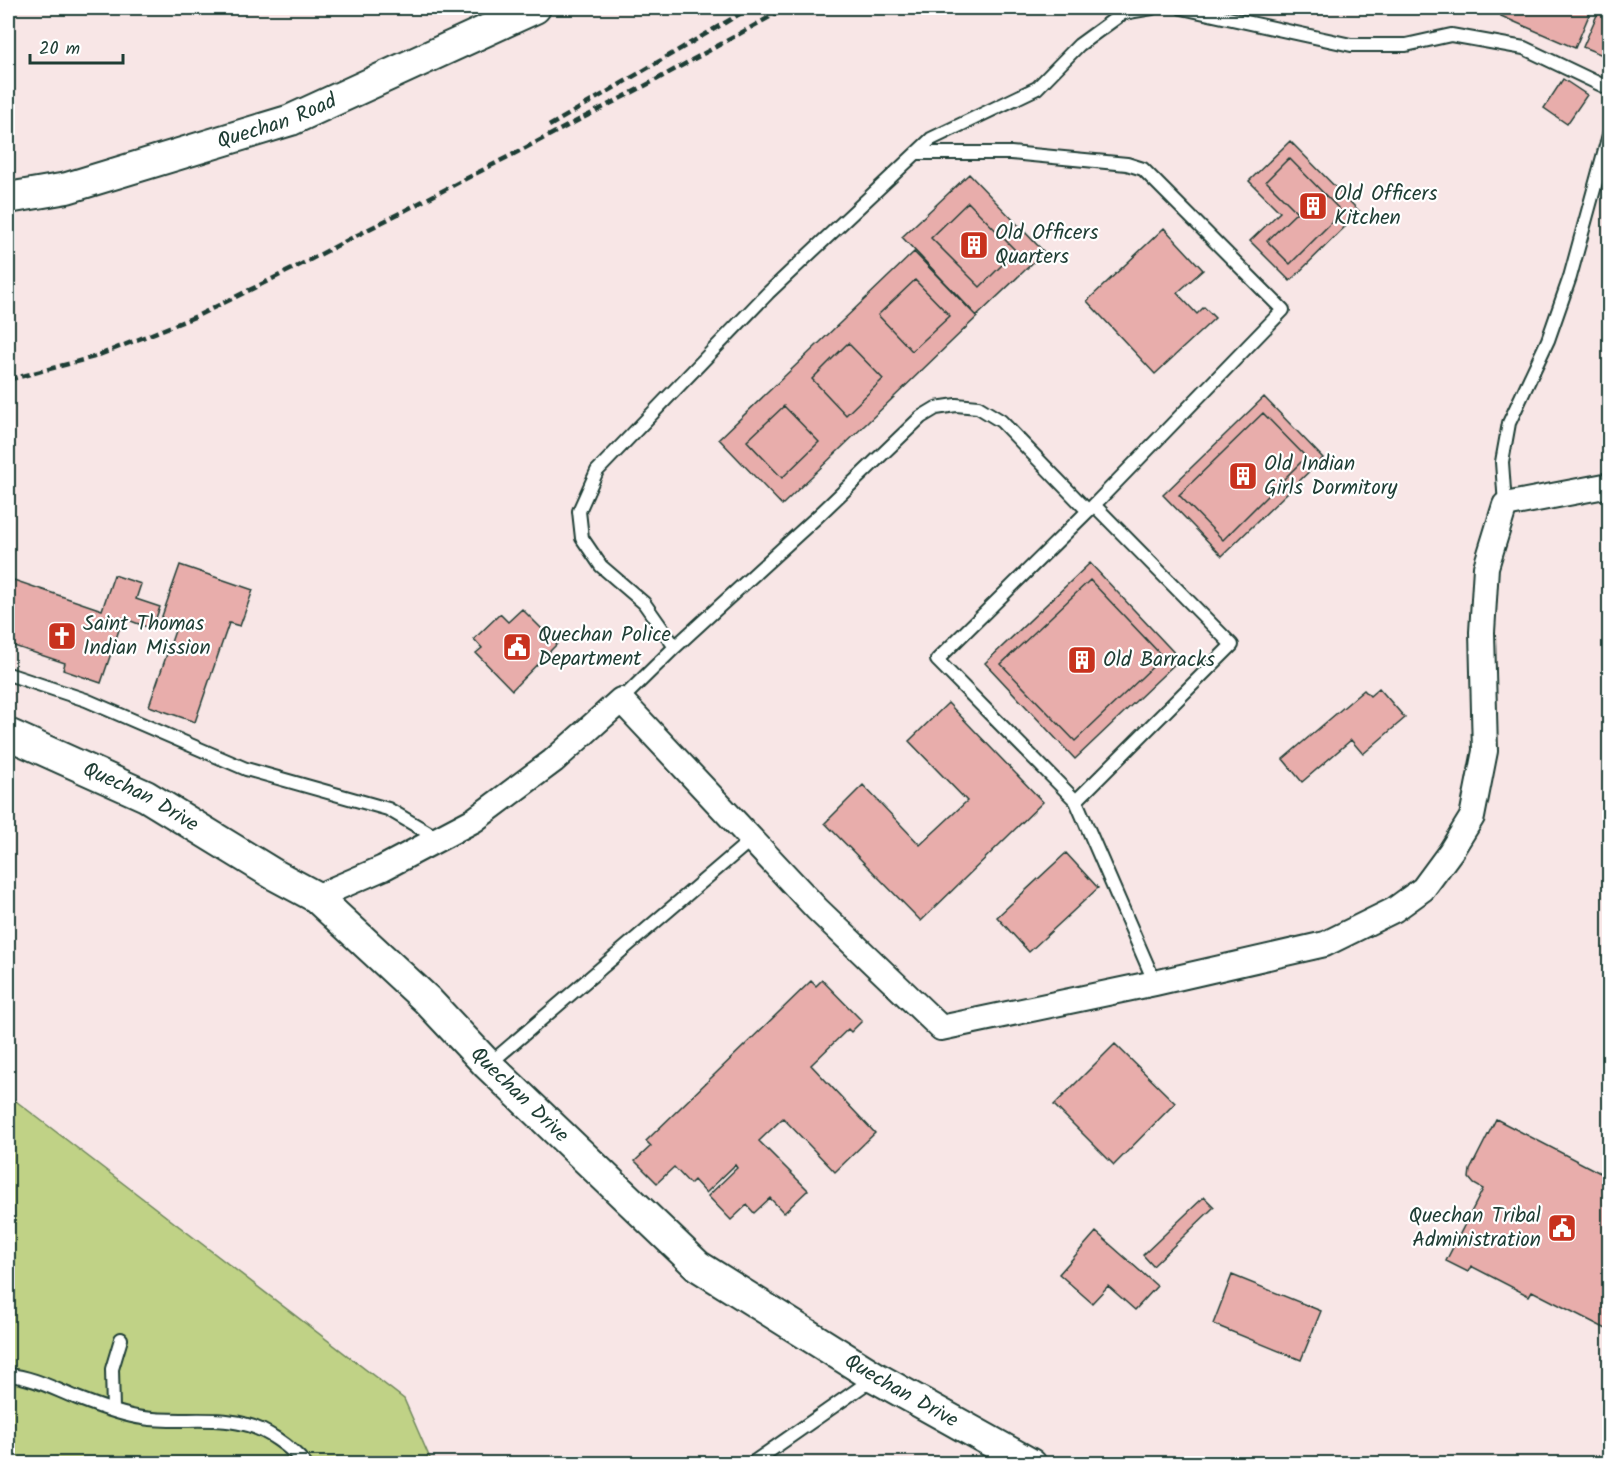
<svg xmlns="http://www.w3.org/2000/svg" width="1617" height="1471" viewBox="0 0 1617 1471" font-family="Kalam,sans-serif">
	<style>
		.green { fill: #c0d286; stroke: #70885d; stroke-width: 1.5 }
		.building { fill: #e8adab; stroke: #1f3d34; stroke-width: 1.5; fill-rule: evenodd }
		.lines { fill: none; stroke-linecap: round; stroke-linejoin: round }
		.service-casing { stroke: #1f3d34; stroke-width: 16 }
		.minor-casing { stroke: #1f3d34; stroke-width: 28 }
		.tertiary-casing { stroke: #1f3d34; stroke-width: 34 }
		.service { stroke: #fff; stroke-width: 12 }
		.minor { stroke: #fff; stroke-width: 24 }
		.tertiary { stroke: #fff; stroke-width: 30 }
		.rail { stroke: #1f3d34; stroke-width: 4.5; stroke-dasharray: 9 4.5; stroke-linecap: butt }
		.labels { text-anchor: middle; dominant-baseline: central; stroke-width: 4.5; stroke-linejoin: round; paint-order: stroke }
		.street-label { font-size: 21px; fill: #1f3d34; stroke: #fff }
		.poi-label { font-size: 21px; fill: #1f3d34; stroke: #fff; text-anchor: start }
	</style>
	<rect width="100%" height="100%" fill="#f8e6e6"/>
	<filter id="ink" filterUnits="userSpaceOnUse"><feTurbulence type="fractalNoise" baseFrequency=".0167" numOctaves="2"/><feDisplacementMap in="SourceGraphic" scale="12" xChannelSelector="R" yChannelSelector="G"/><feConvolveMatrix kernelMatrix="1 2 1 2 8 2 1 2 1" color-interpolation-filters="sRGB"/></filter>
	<g filter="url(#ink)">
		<path class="green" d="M8,1095L404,1399L432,1463H8Z"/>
		<path class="building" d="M1504,8H1592L1575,48L1501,16Z
			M1600,8H1610V58L1583,47Z
			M1563,79L1587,95L1567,124L1544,108Z
			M1290,141L1360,212L1290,281L1250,241L1280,212L1249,181ZM1289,158L1342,212L1290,264L1267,241L1297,212L1266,181Z
			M1289,158L1342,212L1290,264L1267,241L1297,212L1266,181Z
			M969,174L1044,252L977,316L902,237ZM968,202L1016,251L980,287L931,238Z
			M968,202L1016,251L980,287L931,238Z
			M1164,228L1203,270L1177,293L1197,314L1204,307L1215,318L1155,374L1087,301Z
			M914,252L977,317L782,505L719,439ZM915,280L950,316L912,351L878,315ZM848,343L883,379L846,415L812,379ZM784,406L819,442L782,478L747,441Z
			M915,280L950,316L912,351L878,315Z
			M848,343L883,379L846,415L812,379Z
			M1264,397L1323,458L1222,556L1163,495ZM1263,413L1306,457L1223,540L1179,495Z
			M784,406L819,442L782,478L747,441Z
			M1263,413L1306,457L1223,540L1179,495Z
			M1090,563L1180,659L1075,759L985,663ZM1090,580L1163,657L1075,741L1001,664Z
			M180,565L253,590L240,626L229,623L195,722L149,706L177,625L161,619Z
			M114,575L141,584L136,599L160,607L152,629L123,618L101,683L63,670L65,663L8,644V578L102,610Z
			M1090,580L1163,657L1075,741L1001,664Z
			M522,609L557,644L512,690L476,653L482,648L474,639L500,614L508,622Z
			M1379,688L1405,718L1363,754L1351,740L1302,782L1283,759L1364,690L1370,696Z
			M948,703L1043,802L921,921L825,823L863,785L920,845L967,801L909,741Z
			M1066,853L1098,888L1029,952L997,917Z
			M822,980L862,1021L851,1032L848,1029L811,1065L875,1133L835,1172L783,1118L759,1141L808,1190L784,1213L770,1198L754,1213L747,1205L731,1220L708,1196L737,1168L735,1165L706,1193L694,1180L690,1184L674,1167L657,1183L635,1161L651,1146L646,1141L811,981L816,986Z
			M1115,1044L1175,1103L1114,1165L1054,1105Z
			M1496,1119L1610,1178V1331L1532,1291L1529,1296L1471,1266L1468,1272L1446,1261L1483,1189L1474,1184L1469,1178L1470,1170Z
			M1204,1197L1214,1207L1153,1266L1143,1255Z
			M1096,1232L1157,1286L1135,1310L1108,1286L1092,1303L1059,1274Z
			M1232,1275L1321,1311L1301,1360L1213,1324Z"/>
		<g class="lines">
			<g class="service-casing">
				<path id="service" d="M1182,8L1351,45H1406L1451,35L1524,48L1610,89
					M917,153H1011L1127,164L1143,169L1283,310L1094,505
					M1094,505L1232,645L1076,801L937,660Z
					M1505,505L1502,462L1509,423L1548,340L1570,277L1610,131
					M675,647L818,516L921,417L936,408L956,405L978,407L1001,421L1088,511
					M8,674L86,700L246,769L388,809L439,839
					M621,700L675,647L644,603L601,566L582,538L579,511L597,471L768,293L931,139L1037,88L1079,45L1123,13L1152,8
					M1076,801L1155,983
					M488,1065L752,839
					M8,1375C33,1377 54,1389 77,1398C95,1405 125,1416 143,1418C175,1423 214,1416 244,1424C266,1429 291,1447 305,1464
					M113,1410L112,1369L121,1339
					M751,1464L874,1378"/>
			</g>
			<g class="minor-casing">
				<path id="minor" d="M316,897L383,868L474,820L553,761L621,700L817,909L941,1028L1155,983L1325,944L1394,910L1423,889L1451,851L1472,817L1485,751L1482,632L1486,567L1505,505L1610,485"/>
			</g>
			<g class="tertiary-casing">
				<g id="tertiary">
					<path id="s1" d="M8,198L67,188L291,120L535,8"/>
					<path id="s2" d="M8,734L146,796L275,875L316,897L427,1000L488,1065L698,1266L875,1377L1031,1464"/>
				</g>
			</g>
			<use href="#service" class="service"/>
			<use href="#minor" class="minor"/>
			<use href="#tertiary" class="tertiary"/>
			<path class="rail" d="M549,126L750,8
				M8,380L94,357L197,316L294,268L654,81L786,8"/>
		</g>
	</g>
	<defs>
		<g id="building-square" transform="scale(1.5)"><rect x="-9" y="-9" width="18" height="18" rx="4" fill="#c8321e" stroke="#fff"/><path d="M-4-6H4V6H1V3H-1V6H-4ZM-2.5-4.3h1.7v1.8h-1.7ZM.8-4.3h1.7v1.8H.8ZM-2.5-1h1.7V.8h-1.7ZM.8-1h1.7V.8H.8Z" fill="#fff"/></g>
		<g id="church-square" transform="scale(1.5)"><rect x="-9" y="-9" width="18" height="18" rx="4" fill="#c8321e" stroke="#fff"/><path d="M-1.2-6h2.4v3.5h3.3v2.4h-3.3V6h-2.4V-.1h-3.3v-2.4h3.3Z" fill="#fff"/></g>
		<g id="civic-square" transform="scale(1.5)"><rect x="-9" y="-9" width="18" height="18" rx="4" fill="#c8321e" stroke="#fff"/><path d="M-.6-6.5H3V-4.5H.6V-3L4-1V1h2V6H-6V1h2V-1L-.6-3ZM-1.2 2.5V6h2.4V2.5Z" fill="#fff"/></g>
	</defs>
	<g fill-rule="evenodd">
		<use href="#building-square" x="1313" y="206"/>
		<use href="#building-square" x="974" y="245"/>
		<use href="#building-square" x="1243" y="476"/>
		<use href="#church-square" x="62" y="636"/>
		<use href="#civic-square" x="517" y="647"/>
		<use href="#building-square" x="1082" y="660"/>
		<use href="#civic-square" x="1562" y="1228"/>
	</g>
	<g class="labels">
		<g class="street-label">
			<text stroke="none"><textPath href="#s1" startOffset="280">Quechan Road</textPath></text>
			<text stroke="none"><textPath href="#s2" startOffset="147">Quechan Drive</textPath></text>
			<text stroke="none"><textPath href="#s2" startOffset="633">Quechan Drive</textPath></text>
			<text stroke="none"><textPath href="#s2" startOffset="1119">Quechan Drive</textPath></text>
		</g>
		<g class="poi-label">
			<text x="1334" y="194">Old Officers<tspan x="1334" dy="24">Kitchen</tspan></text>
			<text x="995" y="233">Old Officers<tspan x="995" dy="24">Quarters</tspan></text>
			<text x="1264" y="464">Old Indian<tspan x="1264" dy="24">Girls Dormitory</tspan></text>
			<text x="83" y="624">Saint Thomas<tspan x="83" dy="24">Indian Mission</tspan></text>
			<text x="538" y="635">Quechan Police<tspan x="538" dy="24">Department</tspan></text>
			<text x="1103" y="660">Old Barracks</text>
			<text x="1541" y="1216" text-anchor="end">Quechan Tribal<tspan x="1541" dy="24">Administration</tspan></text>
		</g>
	</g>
	<rect width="1617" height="1471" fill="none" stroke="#fff" stroke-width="30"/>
	<rect x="15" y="15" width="1587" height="1441" fill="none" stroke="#1f3d34" stroke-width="2" filter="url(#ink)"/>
	<path d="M30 54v9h93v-9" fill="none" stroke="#1f3d34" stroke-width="3"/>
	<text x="39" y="54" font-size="18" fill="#1f3d34" stroke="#ffffff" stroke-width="4.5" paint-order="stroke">20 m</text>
</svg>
